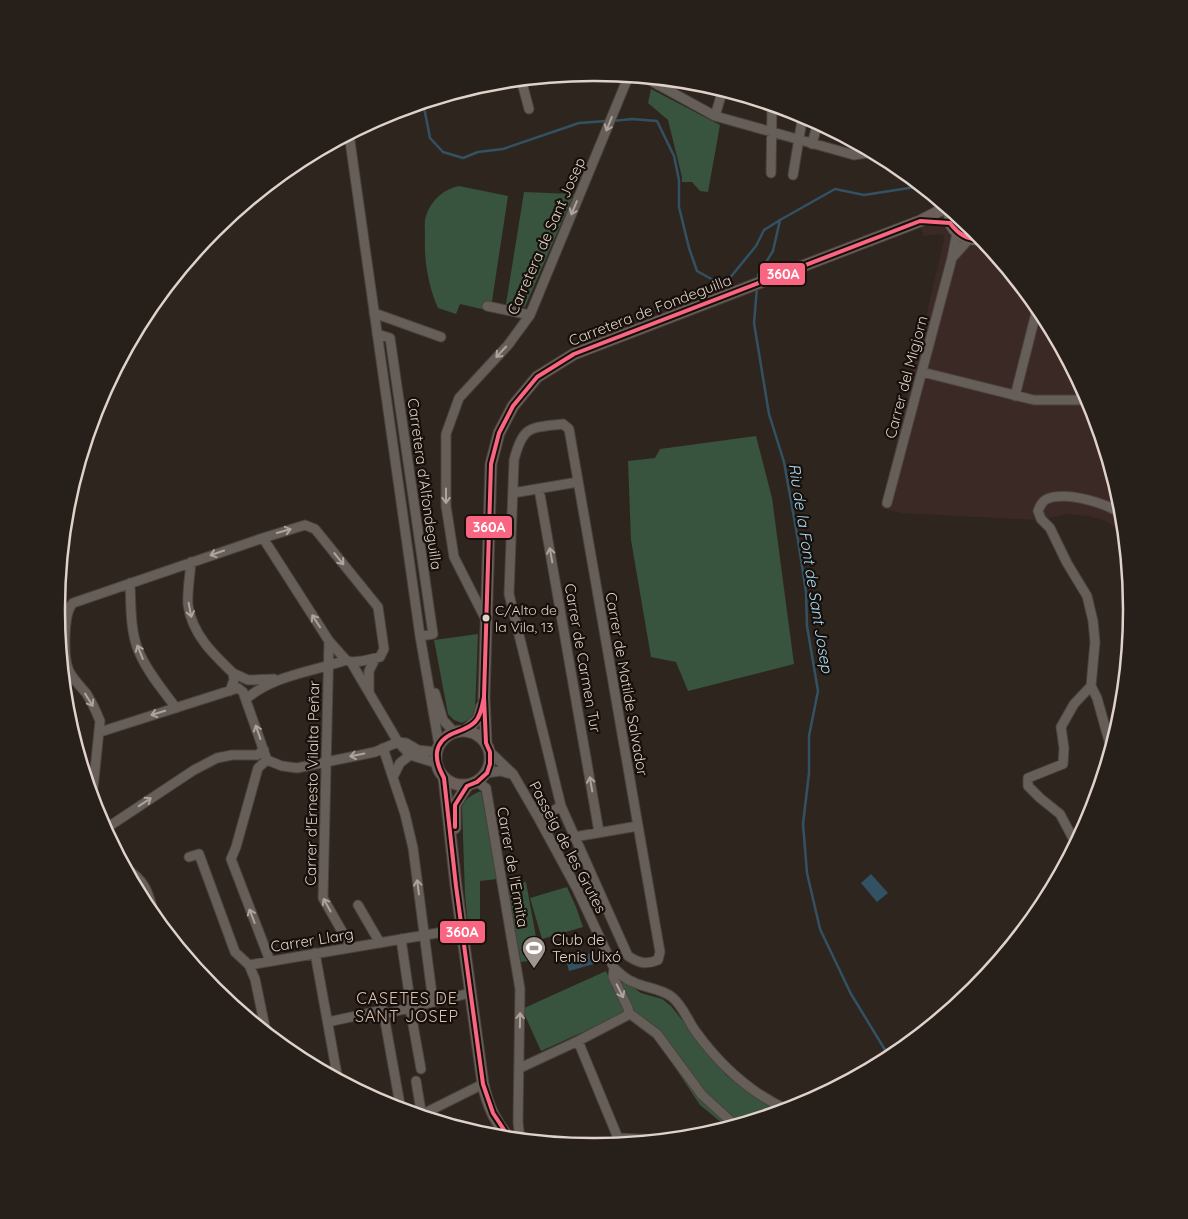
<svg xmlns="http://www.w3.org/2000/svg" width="1188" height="1219" viewBox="0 0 1188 1219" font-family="Quicksand,sans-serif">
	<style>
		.commercial { fill: #3b2925 }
		.green { fill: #38533e }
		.water { fill: #325264 }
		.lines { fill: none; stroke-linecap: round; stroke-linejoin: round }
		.stream { stroke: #325264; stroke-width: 2.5 }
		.minor-casing { stroke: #4b423c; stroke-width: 11 }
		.major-casing { stroke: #4b423c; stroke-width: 13 }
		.minor { stroke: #665e59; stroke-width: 9 }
		.major { stroke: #6c5e5b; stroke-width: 11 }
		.bus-1-casing { stroke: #170f0a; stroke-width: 8 }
		.bus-1 { stroke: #fa6682; stroke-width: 4 }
		.oneway { stroke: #afa49d }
		.bus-dot { fill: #dfd2cb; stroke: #170f0a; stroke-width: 2 }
		.labels { text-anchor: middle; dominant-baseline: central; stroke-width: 4.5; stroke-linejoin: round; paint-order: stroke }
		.bus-label { font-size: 14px; fill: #dfd2cb; stroke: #170f0a; text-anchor: start }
		.street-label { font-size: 15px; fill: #dfd2cb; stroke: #170f0a }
		.poi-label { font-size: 15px; fill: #dfd2cb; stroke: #170f0a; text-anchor: start }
		.water-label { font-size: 16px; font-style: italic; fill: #a6daf7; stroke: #170f0a }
		.neighbourhood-label { font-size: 16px; letter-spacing: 1px; fill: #dbc2b3; stroke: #170f0a }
		.rim { fill: none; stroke: #dfd2cb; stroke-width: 2.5 }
		.line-badge { stroke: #170f0a; stroke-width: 2 }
		.badge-label { font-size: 14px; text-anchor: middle; font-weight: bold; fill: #fff }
	</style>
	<rect width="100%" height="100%" fill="#2f251f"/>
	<path class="commercial" d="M941,202L974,229L1041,311L1091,404L1121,505L1125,536L1112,525L1104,520L1087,516L1067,514L1039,520L901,513L881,508L944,240V236L940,234L924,236L918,218L934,210Z"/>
	<path class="green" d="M651,89L720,125L708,192L700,191L692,182H682V177L668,120L648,103Z
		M459,186L508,196L492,301L486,310L460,304L456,314L438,308C428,285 424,261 425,235C425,229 424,221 426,216C431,200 444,189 459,186Z
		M524,192L574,194L525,307L506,304Z
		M756,436L772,498L794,664L688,691L676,662L651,657L631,540L628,461L655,458L660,449Z
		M478,634L475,712L469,719L462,723L454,720L448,714L434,640Z
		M481,791L497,879L480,881V933L469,934L465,895L462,807C466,798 471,795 481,791Z
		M526,882L540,959L521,962L507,885Z
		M567,887L576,907L583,927L542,939L530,898Z
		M606,971L625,1013L541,1051L522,1009Z
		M616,976L641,993L662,999L671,1006L726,1075L763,1102L783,1112L728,1128L700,1105L654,1036L629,1018Z"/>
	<path class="water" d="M871,874L888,893L877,902L861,883Z
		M591,953L594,964L569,971L566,960Z"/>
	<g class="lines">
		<path class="stream" d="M423,102L430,138L443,152L463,158L478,152L503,149L579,123L607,121
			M612,121L632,119L657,121L674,156L679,180V207L689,248L697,271L715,281L729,279L756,246L764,230L780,220
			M758,279V275L773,251L780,220L835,189L864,195L922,186
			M757,287L754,323L769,414L784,462L798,540L806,592L807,626L818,691L809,736V773L803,824L807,873L820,929L851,994L890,1058"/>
		<g class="minor-casing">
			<path id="minor" d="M634,76L638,78L644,77L715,116L854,155L873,152
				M521,79L529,109
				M658,85L669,84L672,79
				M715,116L723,89
				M349,134L420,636L439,745
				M812,144L818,122
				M771,173L772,104
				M793,175L803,114
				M952,258L969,239
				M487,306L530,315
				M374,313L441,337
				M377,334L390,338L433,634L420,636
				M922,372L1034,400H1089
				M1015,396L1036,313
				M563,424L569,429L660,952L658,960C646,965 639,963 628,956L561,806L509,594L514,460C523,425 530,428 563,424Z
				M539,489L599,832
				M513,493L578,482
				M887,503L952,258L957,232
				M191,562C190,576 187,591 188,605C192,634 213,654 233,673L234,680L230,691
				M130,583C131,605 130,632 139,652C148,673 163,690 176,708
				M485,618L454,557L446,506V434L459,398L508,345L530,315L629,75
				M329,641L323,898L351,947
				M351,662L398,742L410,755L436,763
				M233,673L248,680L274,679
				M1091,686L1097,698L1111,748
				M369,692V671L375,659
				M435,693L443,720L454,732
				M246,699C274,675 312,672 346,660
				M100,732L238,688L243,692L267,760L258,768L236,847L231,859L270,961
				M383,748L405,814L413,848L433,1002
				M490,752L513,774L539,819L576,887L614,968C620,974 625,979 633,982C645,988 660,988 672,997C683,1006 688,1021 696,1032C720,1065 750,1093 788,1110
				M267,760L282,766L297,768L375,752L398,742L406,743L418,750L436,752
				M487,773L500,771L511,774
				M393,777L400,763L410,755
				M477,782L486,788L520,989L518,1122L520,1140
				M92,799L100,721C96,711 92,702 86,693C80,686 73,679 69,671C63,658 63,613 73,603L263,538L305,525L315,529L378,607L384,649L380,657L362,661L351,662L346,660L329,641L263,538
				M539,819L561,806
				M105,829L194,770L217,758L232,755H257L264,750
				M574,837L638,826
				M1076,844L1060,814L1040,798L1028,786V778L1063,764L1064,748L1061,727L1074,704L1091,686L1095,642L1093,621L1087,596L1067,563L1050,528L1041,519L1038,511C1040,506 1042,501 1047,499C1066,491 1109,503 1123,516
				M189,857L199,854L235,952L249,965L255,979L266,1032
				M125,868C147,881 149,895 155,918
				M358,905L380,943
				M401,939L411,1007
				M315,953L338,1080
				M249,965L461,929
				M614,968L613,977L628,1008L629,1013
				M410,1008L421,1069
				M629,1013L657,1034L702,1095L736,1126
				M384,1014L470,993
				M328,1022L383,1010L401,1110
				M578,1041L618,1138L661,1140
				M520,1068L578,1041L626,1016L629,1013
				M416,1081L422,1117
				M419,1116L483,1084"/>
		</g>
		<g class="major-casing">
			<path id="major" d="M950,209C950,213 949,218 950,221C953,235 970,241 982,239
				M436 758a27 27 0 1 1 54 0a27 27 0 1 1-54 0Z
				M465,731L478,719L482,706
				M486,743L484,697L491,464L499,433L513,406L537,377L574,354L920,221L947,207
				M444,778L456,886L483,1084C488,1106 495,1122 510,1139
				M455,828V805L467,786"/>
		</g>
		<use href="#minor" class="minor"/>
		<use href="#major" class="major"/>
		<g class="bus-1-casing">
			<path id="bus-1" d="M455,827V805L467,786L477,782L487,773L490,764V752L486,743L484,697
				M510,1139L493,1113L483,1084L456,886L444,778C434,760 432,742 454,733C462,730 469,728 475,722C481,716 482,706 484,697L491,464L499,433L513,406L537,377L574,354L920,221L950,223C958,234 968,241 982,239"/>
		</g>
		<use href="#bus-1" class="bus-1"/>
	</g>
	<defs><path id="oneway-shaft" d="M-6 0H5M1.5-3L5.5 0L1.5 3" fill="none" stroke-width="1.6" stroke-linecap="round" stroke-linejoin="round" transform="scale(1.25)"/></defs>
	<g class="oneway">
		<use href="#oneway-shaft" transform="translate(609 124) rotate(112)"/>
		<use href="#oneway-shaft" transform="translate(574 208) rotate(113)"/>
		<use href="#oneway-shaft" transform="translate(501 352) rotate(133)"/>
		<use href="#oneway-shaft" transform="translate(446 496) rotate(90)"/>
		<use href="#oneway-shaft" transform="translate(284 531) rotate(-16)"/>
		<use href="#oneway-shaft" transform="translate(217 553) rotate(161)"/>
		<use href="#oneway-shaft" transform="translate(551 555) rotate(-100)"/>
		<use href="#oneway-shaft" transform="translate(339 559) rotate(51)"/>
		<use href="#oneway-shaft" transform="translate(190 610) rotate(79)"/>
		<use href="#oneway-shaft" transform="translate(316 621) rotate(-123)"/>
		<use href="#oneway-shaft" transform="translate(140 652) rotate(-112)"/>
		<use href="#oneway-shaft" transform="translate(89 700) rotate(58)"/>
		<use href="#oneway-shaft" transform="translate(158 713) rotate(163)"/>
		<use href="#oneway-shaft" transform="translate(258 732) rotate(-109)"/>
		<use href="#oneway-shaft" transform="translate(357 755) rotate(169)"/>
		<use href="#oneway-shaft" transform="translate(591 784) rotate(-100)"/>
		<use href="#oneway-shaft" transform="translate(145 802) rotate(-33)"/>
		<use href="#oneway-shaft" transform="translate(418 887) rotate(-97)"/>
		<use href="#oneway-shaft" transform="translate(327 905) rotate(-119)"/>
		<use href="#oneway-shaft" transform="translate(252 916) rotate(-111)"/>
		<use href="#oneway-shaft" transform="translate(620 991) rotate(63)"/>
		<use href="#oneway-shaft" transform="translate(520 1020) rotate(-89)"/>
	</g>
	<defs>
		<g id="stadium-pin" transform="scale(1.25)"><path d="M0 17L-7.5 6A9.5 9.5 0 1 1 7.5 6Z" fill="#a1958f" stroke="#170f0a"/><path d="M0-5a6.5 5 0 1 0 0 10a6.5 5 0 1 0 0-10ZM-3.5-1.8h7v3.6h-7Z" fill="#fff"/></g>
	</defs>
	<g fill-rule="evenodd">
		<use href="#stadium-pin" x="534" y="948"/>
	</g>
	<circle class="bus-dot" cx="486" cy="618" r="4.5"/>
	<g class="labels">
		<g class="bus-label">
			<text x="495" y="610">C/Alto de<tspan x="495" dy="17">la Vila, 13</tspan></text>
		</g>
		<g class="street-label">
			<text transform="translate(546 236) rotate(-66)">Carretera de Sant Josep</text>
			<text transform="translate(650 310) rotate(-21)">Carretera de Fondeguilla</text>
			<text transform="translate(906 377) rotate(-75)">Carrer del Migjorn</text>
			<text transform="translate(425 484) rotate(82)">Carretera d'Alfondeguilla</text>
			<text transform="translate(583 658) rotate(80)">Carrer de Carmen Tur</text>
			<text transform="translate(627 684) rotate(80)">Carrer de Matilde Salvador</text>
			<text transform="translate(312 783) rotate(-89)">Carrer d'Ernesto Vilalta Peñar</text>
			<text transform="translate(568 847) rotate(62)">Passeig de les Grutes</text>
			<text transform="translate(513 867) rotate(80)">Carrer de l'Ermita</text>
			<text transform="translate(312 940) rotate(-9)">Carrer Llarg</text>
		</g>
		<g class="poi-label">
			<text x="552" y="939">Club de<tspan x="552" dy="17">Tenis Uixó</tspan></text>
		</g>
		<g class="water-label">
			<text transform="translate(811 568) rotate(81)">Riu de la Font de Sant Josep</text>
		</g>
		<g class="neighbourhood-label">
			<text x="407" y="998">CASETES DE<tspan x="407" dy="18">SANT JOSEP</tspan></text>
		</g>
	</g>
	<path d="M0 0H1188V1219H0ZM593 81H595A528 528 0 0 1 1123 609V610A528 528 0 0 1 595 1138H593A528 528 0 0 1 65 610V609A528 528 0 0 1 593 81Z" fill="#271f19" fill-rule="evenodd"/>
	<path class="rim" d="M593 81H595A528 528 0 0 1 1123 609V610A528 528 0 0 1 595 1138H593A528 528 0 0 1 65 610V609A528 528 0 0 1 593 81Z"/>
	<g class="line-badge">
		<rect x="759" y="262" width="47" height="24" rx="5" fill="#fa6682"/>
		<rect x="465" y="515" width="48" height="24" rx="5" fill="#fa6682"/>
		<rect x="439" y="920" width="47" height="24" rx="5" fill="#fa6682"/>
	</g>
	<g class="badge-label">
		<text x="783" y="279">360A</text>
		<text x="489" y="532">360A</text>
		<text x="462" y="937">360A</text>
	</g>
</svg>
